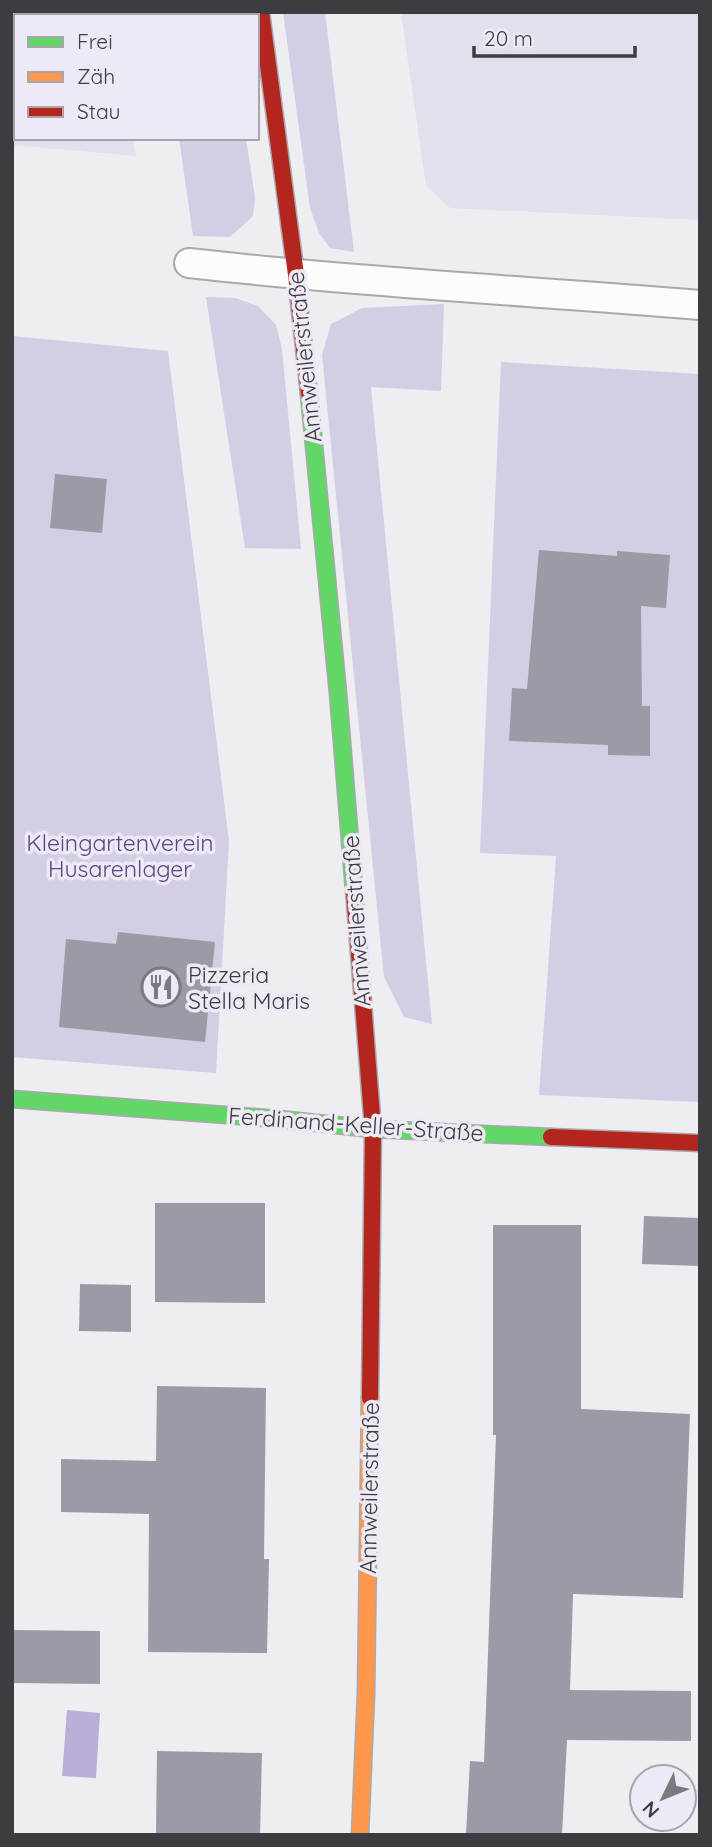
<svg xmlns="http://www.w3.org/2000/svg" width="712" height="1847" viewBox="0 0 712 1847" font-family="Quicksand,sans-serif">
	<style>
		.built { fill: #e3dfec }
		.green { fill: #d4cde3 }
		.water { fill: #bcafd7 }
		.building { fill: #9d99a5 }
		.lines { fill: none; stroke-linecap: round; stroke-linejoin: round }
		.lane-casing { stroke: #a9a8ac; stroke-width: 32 }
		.fast-casing { stroke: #a9a8ac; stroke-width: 19 }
		.slow-casing { stroke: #a9a8ac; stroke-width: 19 }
		.jam-casing { stroke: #a9a8ac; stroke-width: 19 }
		.lane { stroke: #fcfcfd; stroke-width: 28 }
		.fast { stroke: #63d668; stroke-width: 16 }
		.slow { stroke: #ff974d; stroke-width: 16 }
		.jam { stroke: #b3261e; stroke-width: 16 }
		.labels { text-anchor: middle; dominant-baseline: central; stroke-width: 7; stroke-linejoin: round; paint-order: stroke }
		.street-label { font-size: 23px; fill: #3d3c40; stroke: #edeaf5 }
		.park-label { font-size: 23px; fill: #5e4388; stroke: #edeaf5 }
		.poi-label { font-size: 23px; fill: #3d3c40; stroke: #edeaf5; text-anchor: start }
	</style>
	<rect width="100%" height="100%" fill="#eeedf2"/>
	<path class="built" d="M12,12H115V16H16V138H133L136,156L12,145Z
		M401,12H700V220L450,208L426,186Z"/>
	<path class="green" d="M160,12H227V16H160Z
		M283,12H325L354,252L330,248L319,233L310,208Z
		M179,138H246L255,198L253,216L230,237L193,236Z
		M206,297L235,298L258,306L276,325L282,349L301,549L245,548Z
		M444,304L441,391L371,387L432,1024L404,1017L384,977L322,355L331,324L362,308Z
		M12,336L168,351L229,841L216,1073L12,1057Z
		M501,362L700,374V1102L539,1095L556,856L480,853Z"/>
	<path class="water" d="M67,1710L100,1713L96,1778L62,1776Z"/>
	<path class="building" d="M55,474L107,479L102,533L50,528Z
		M539,550L617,556V551L670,555L666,608L641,606L642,706H650V756L608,755V745L509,741L512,688L527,689Z
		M118,932L215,942L205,1042L59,1027L66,939L116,944Z
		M155,1203H265V1303L155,1302Z
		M644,1216L700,1218V1266L642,1264Z
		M493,1225H581V1409L690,1414L683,1598L573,1594L570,1690L691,1691V1741L567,1740L562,1835H466L470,1761L484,1762L496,1435H493Z
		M80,1284L131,1285V1332L79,1331Z
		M157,1386L266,1388L264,1559H269L267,1653L148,1652L149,1514L61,1512V1459L156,1461Z
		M12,1630L100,1631V1684L12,1683Z
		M157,1751L262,1753L260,1835L156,1833Z"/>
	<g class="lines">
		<g class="lane-casing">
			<path id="lane" d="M189,263C358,282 529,291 700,305"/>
		</g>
		<g class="fast-casing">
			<path id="fast" d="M309,394L338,693L354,890
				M12,1099L279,1119L373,1129L551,1137"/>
		</g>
		<g class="slow-casing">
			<path id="slow" d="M360,1835L366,1694L370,1398"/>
		</g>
		<g class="jam-casing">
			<path id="jam" d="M261,12L296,275L309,394
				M354,890L373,1129L370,1398
				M551,1137L700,1143"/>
		</g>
		<use href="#lane" class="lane"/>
		<use href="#fast" class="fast"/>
		<use href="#slow" class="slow"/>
		<use href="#jam" class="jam"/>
	</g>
	<defs>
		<g id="restaurant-ring" transform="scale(2.0125)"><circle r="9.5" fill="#edeaf5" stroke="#7b7a7e" stroke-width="1.5"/><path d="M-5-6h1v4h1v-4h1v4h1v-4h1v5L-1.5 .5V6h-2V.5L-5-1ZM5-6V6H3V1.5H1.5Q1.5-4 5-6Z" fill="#7b7a7e"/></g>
	</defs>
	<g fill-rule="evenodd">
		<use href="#restaurant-ring" x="161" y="987"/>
	</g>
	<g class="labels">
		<g class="street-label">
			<text transform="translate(304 357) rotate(-96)">Annweilerstraße</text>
			<text transform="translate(356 921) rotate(-94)">Annweilerstraße</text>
			<text transform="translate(356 1124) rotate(4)">Ferdinand-Keller-Straße</text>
			<text transform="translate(369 1488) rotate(-89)">Annweilerstraße</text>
		</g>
		<g class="park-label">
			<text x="120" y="842">Kleingartenverein<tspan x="120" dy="26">Husarenlager</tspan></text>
		</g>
		<g class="poi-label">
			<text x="188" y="974">Pizzeria<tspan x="188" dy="26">Stella Maris</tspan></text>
		</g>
	</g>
	<rect width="712" height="1847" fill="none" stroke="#3d3c40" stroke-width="28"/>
	<rect x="14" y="14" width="245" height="126" fill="#edeaf5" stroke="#a7a4ad" stroke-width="2"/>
	<rect x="28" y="37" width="35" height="10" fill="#63d668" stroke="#a7a4ad" stroke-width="2"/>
	<text x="77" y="49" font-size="21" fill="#3d3c40">Frei</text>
	<rect x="28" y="72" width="35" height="10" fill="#ff974d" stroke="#a7a4ad" stroke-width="2"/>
	<text x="77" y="84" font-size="21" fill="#3d3c40">Zäh</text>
	<rect x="28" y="107" width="35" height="10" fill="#b3261e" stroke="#a7a4ad" stroke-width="2"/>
	<text x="77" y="119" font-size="21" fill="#3d3c40">Stau</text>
	<g transform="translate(663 1798) rotate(227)"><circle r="33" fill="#edeaf5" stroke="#a7a4ad" stroke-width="2"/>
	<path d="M0-5L12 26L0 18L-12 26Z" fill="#7b7a7e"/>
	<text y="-10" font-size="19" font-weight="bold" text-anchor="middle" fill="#3d3c40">N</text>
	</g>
	<path d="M474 46v10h161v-10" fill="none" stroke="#3d3c40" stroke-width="3.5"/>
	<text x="484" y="46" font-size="21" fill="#3d3c40" stroke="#edeaf5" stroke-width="5" paint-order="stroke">20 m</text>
</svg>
